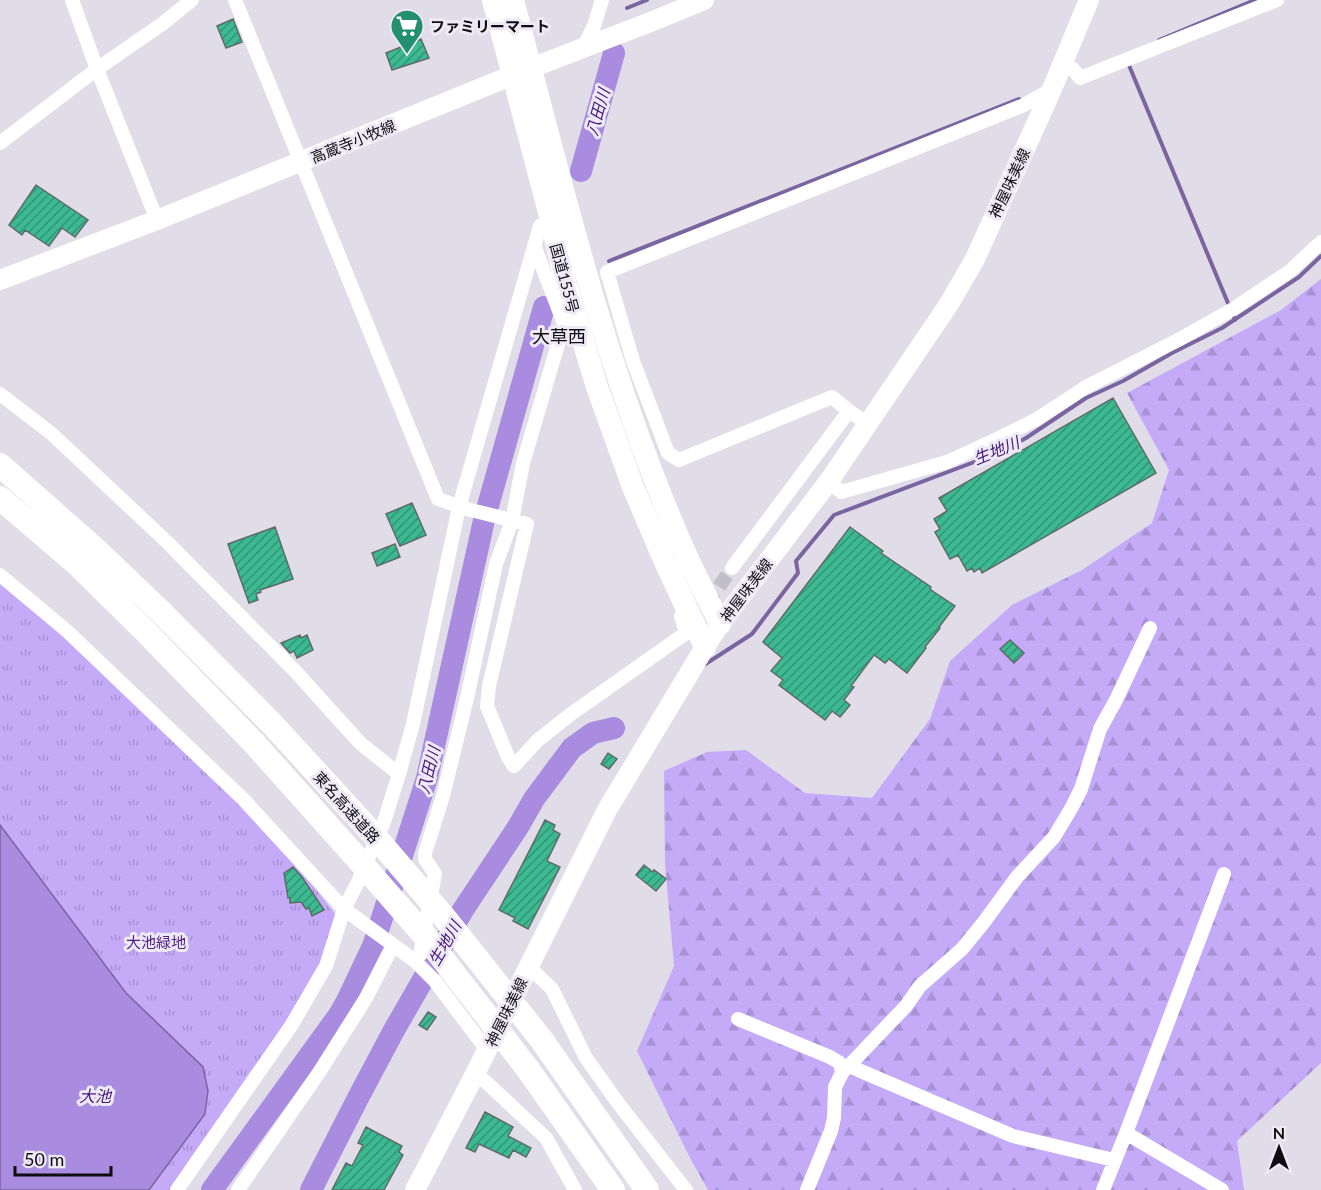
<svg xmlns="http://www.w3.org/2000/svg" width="1321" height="1190" viewBox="0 0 1321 1190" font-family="Lato,'Noto Sans JP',sans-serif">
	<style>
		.forest { fill: url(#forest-firs) }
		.park { fill: url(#park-tufts) }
		.water { fill: #a98bdf; stroke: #7a65a1; stroke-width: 1.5 }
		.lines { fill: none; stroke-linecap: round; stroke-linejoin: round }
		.stream { stroke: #7a65a1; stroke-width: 4 }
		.river { stroke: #a98bdf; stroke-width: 22 }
		.building { fill: url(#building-hatch); stroke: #5f6b66; stroke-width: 1.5 }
		.minor-tunnel { stroke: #c0bec8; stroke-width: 14; stroke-dasharray: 14 7; stroke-linecap: butt }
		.minor { stroke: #fff; stroke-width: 14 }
		.secondary { stroke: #fff; stroke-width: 20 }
		.trunk { stroke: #fff; stroke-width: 22 }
		.motorway { stroke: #fff; stroke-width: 24 }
		.labels { text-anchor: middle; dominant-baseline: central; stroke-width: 6; stroke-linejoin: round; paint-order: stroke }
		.poi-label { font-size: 15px; font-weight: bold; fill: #0e0d11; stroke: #edeaf6; text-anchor: start }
		.street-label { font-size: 15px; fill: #0e0d11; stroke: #edeaf6 }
		.park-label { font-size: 15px; fill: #4e2183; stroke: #edeaf6 }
		.water-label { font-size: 16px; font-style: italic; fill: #451478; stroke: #edeaf6 }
		.quarter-label { font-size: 18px; fill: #0e0d11; stroke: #edeaf6 }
	</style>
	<defs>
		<pattern id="forest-firs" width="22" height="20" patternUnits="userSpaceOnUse" patternTransform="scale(1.5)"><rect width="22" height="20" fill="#c5aaf8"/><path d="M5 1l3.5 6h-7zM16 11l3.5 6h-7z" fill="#a891d4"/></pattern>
		<pattern id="park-tufts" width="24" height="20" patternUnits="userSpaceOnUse" patternTransform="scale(1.5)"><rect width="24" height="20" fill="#c5aaf8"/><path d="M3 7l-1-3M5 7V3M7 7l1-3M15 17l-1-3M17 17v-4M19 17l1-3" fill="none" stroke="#a891d4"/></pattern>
		<pattern id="building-hatch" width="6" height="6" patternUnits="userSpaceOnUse" patternTransform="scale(1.5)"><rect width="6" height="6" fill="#3cb991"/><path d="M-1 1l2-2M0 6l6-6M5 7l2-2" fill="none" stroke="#319575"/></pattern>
	</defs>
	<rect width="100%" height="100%" fill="#e0dde8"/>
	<path class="forest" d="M1321,279V1063L1237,1141L1244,1190H708L690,1158L637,1051L674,966L665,863L664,771L707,752L746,750L805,793L872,798L930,719L950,661L1012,605L1082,570L1152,523L1169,470L1127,393L1281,310Z"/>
	<path class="park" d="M0,582L64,635L239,802L297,864L339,919L322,965L288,1024L172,1190H0Z"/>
	<path class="water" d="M0,825L126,993L203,1067L208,1091L205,1114L149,1190H0Z"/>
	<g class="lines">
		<path class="stream" d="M627,8L647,0
			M1159,40L1255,0
			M1128,63L1235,320
			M609,261L1019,99
			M704,665L752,634L798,573L796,561L834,515L998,453L1026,438L1086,398L1123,381L1172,353L1222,328L1299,277L1321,256"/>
		<path class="river" d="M581,171L614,53
			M212,1190L339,1015L347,1001L373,946L427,778L484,520L544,307
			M311,1190L358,1098L393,1032L463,910L518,827L534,799L572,748L593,733L614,728"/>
	</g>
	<path class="building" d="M233,19L242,42L226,48L217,26Z
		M421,39L429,58L392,70L386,53Z
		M36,185L88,220L75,237L62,228L49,246L25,230L22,235L9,225Z
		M1113,398L1156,473L982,573L980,568L974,572L972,568L967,571L958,555L950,559L935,532L940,529L934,519L947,511L939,498Z
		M412,503L426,535L400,546L386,514Z
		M275,527L293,579L260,590L261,592L256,594L258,600L249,603L228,544Z
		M850,527L883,551L881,553L931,587L930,589L934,592L955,606L939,627L940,628L925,647L926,648L907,673L889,659L885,663L874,655L851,686L854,687L844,700L850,705L840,717L832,711L825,720L779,685L783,680L771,671L782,658L763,642Z
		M395,544L400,557L377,566L372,553Z
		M300,635L301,638L307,635L313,650L297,658L294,651L290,653L281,643Z
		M1010,640L1024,653L1014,663L1000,649Z
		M608,753L617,759L609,769L601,764Z
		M545,820L555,825L553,830L560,834L547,861L560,867L528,929L513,921L515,918L499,910Z
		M644,865L653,872L654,870L666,879L656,891L636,875Z
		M293,867L302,877L324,910L312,916L309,908L306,909L301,902L290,903V898H288L284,873Z
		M428,1012L436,1017L427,1030L419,1025Z
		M485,1112L513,1127L508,1136L531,1148L526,1157L513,1150L509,1158L479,1144L475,1152L466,1148Z
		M366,1127L402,1146L399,1152L403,1155L384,1190H332L346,1163L352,1166L363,1145L358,1143Z"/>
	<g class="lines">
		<path class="minor-tunnel" d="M707,604L732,568"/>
		<path class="minor" d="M72,0L97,69L157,220
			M235,0L438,499L467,509L527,524L489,686L487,706L508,757L514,766L538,740L571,714L686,633L681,616
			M583,48L594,26L602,0
			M1060,69H1073L1080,78L1277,0
			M0,143L97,69L162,24L192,0
			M534,245L564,324
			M0,394L52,434L168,543L296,672L360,743L399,774
			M868,424L849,411L832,397L679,460L668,453L633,361L607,272L1024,105L1052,89
			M829,481L841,492L947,462L997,439L1037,419L1086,387L1180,339L1233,309L1290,271L1321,242
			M732,568L849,411
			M0,575L67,631L243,799L344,909L415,961L434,980L487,1050
			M415,961L420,955L435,874L425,859V853L443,796L467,698L496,564L512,521L523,463L564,324L573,307
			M529,967L552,989L586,1058L618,1103L686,1190
			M738,1019L830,1057L840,1063L842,1073
			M849,1066L1013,1136L1114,1160
			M475,1074L486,1082L546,1138L575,1190
			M1126,1133L1222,1190
			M177,1190L291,1026L326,966L344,909L358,882L384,822L399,774L413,724L459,507L540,226L551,220
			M238,1190L320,1071L366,998L393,945
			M807,1190L831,1131L834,1118L835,1087L842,1073L906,1006L920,986L962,949L984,922L1017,877L1054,837L1072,807L1081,789L1100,729L1116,700L1150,628
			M1103,1190L1126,1133L1224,874"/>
		<path class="secondary" d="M0,280L157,220L513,75L653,21L704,0
			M415,1190L475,1074L607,810L705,647L720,624L829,481L949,304L975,259L1052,89L1089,0"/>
		<path class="trunk" d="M493,0L551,220L566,285L597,387L633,487L665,562L705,647
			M513,0C562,186 606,374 684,550C695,575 708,599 720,624"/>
		<path class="motorway" d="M0,465L95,549L161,612L273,725L373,834L444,917L541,1039L647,1190
			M0,498L77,564L143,629L254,743L355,856L425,936L527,1068L613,1190"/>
	</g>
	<defs>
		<g id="supermarket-pin" transform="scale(1.725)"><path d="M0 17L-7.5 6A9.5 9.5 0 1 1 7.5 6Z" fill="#228f6e" stroke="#edeaf6"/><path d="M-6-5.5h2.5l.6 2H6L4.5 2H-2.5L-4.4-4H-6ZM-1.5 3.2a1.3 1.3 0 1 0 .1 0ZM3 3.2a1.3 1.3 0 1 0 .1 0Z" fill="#fff"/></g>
	</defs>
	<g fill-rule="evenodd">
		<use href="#supermarket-pin" x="407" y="26"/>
	</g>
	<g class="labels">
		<g class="poi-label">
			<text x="430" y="26">ファミリーマート</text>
		</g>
		<g class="street-label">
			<text transform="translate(353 141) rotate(-22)">高蔵寺小牧線</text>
			<text transform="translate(1009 183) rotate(-65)">神屋味美線</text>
			<text transform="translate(565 278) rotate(75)">国道155号</text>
			<text transform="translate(746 590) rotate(-53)">神屋味美線</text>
			<text transform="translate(347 807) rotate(48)">東名高速道路</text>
			<text transform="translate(506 1012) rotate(-64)">神屋味美線</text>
		</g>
		<g class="park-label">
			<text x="156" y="942">大池緑地</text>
		</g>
		<g class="water-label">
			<text transform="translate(597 112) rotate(-74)">八田川</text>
			<text transform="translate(996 450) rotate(-22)">生地川</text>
			<text transform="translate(428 770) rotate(-76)">八田川</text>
			<text transform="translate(444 943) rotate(-60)">生地川</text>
			<text x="95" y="1095">大池</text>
		</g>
		<g class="quarter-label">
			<text x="559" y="336">大草西</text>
		</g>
	</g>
	<g transform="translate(1279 1148)" stroke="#edeaf6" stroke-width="4.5" paint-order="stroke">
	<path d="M0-4.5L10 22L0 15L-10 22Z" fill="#0e0d11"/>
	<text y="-9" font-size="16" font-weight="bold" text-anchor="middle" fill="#0e0d11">N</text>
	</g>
	<path d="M15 1166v9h96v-9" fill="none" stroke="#0e0d11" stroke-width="3"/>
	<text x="24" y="1166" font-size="18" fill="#0e0d11" stroke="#edeaf6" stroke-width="4.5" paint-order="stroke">50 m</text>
</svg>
